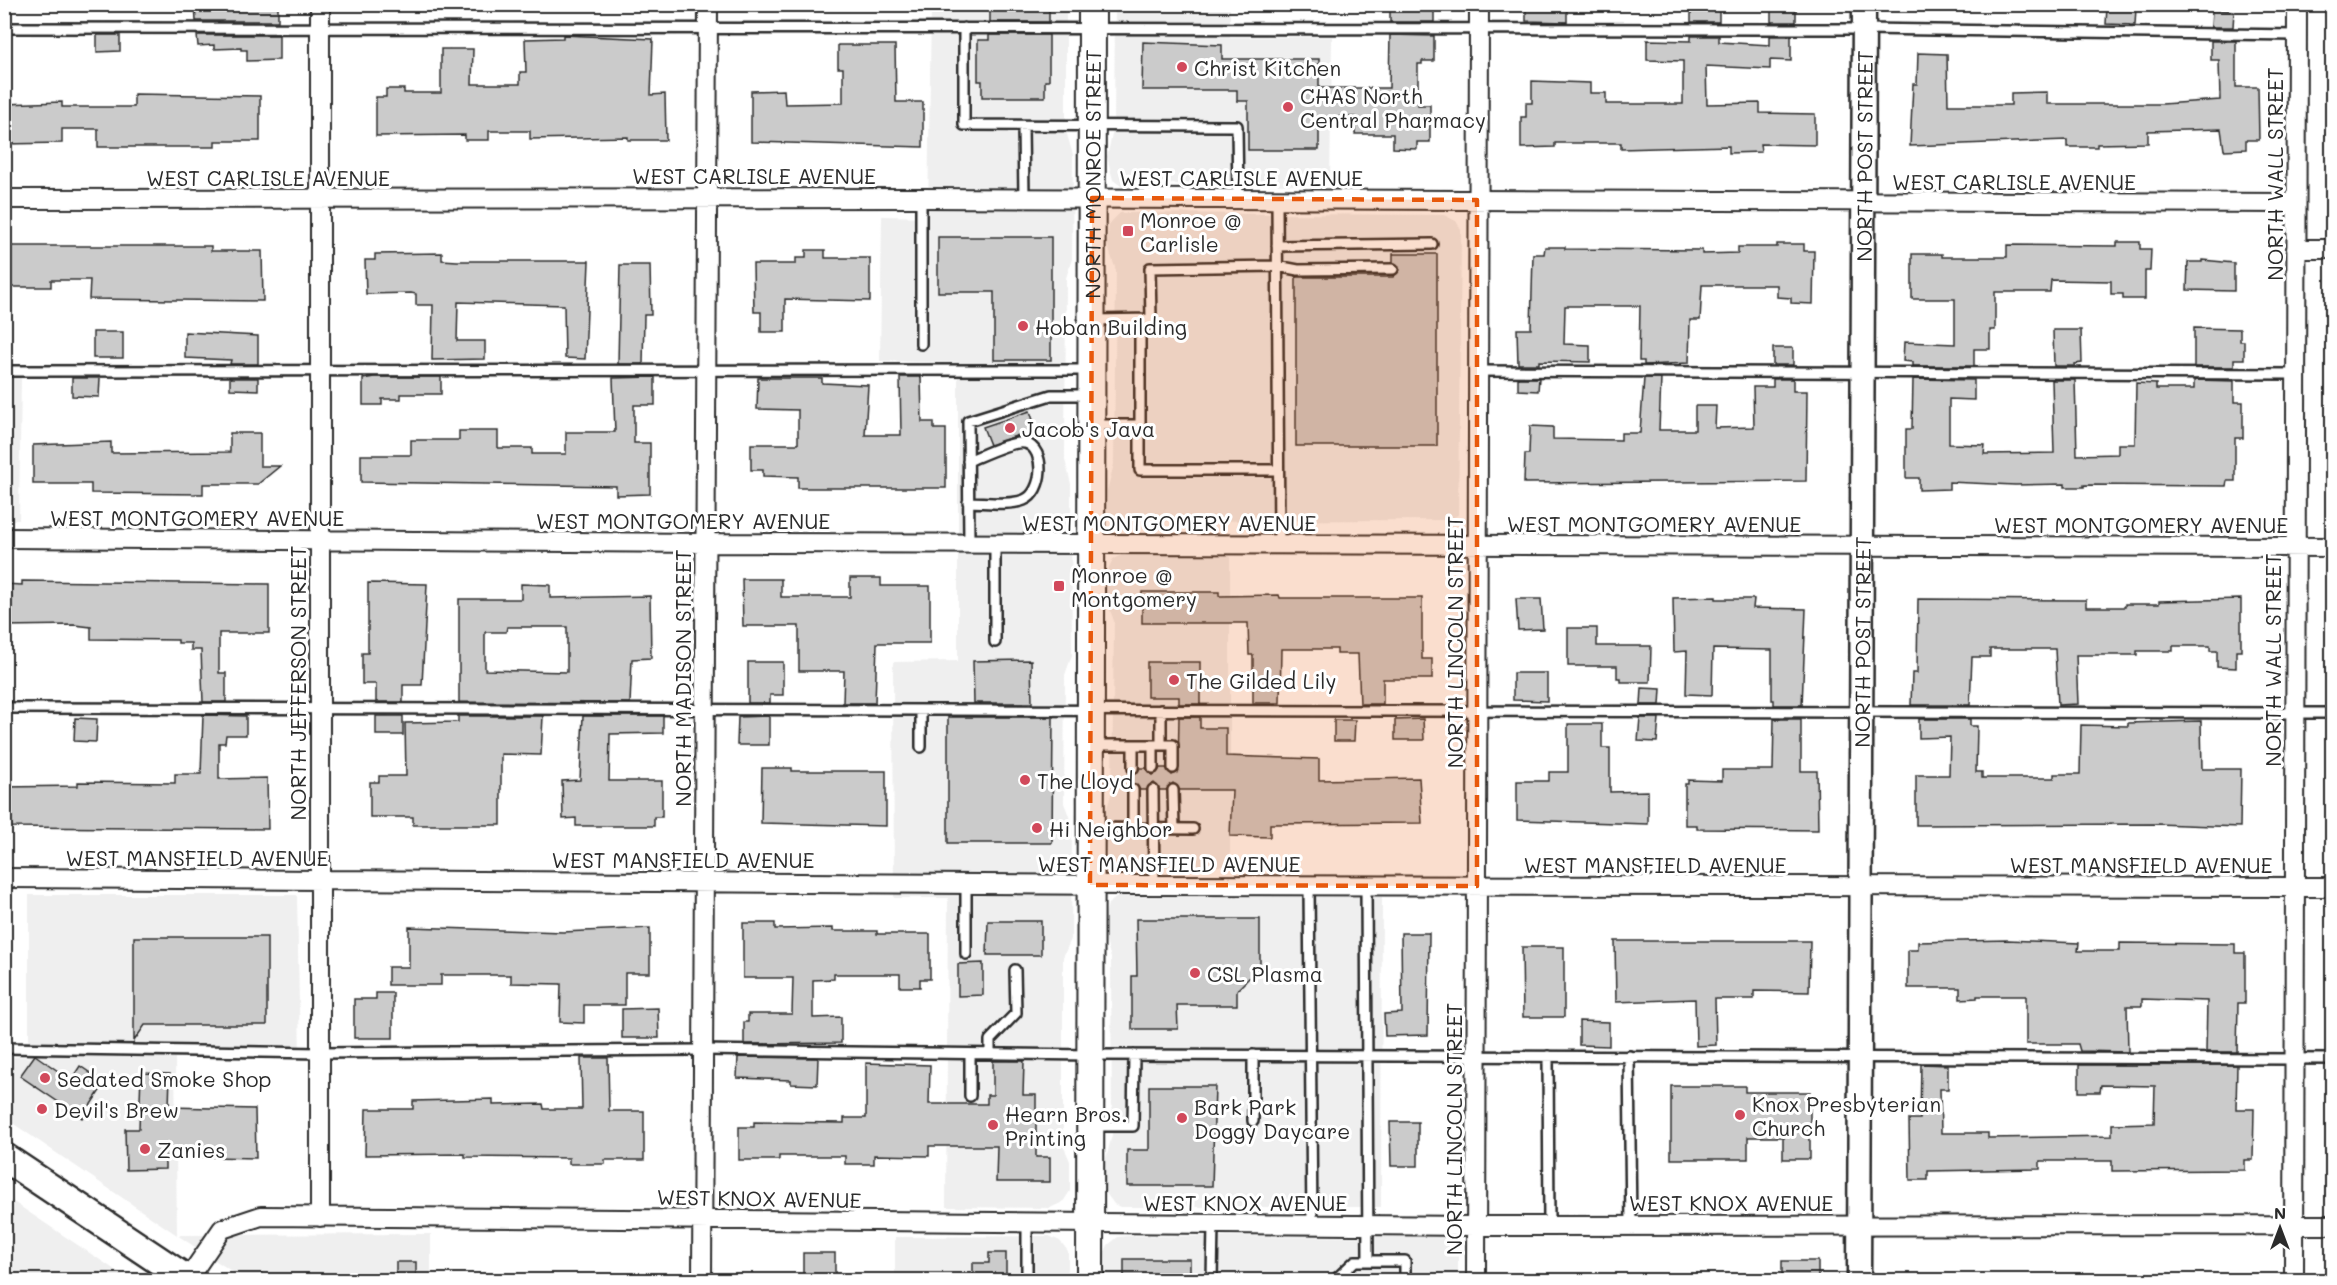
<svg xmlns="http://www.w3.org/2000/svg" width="2337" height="1285" viewBox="0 0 2337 1285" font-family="Mali,sans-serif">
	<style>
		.built { fill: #efefef }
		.building { fill: #cbcbcb; stroke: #2b2b2b; stroke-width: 1.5; fill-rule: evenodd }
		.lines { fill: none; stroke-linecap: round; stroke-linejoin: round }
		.service-casing { stroke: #2b2b2b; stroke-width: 14 }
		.minor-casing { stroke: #2b2b2b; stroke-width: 22 }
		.tertiary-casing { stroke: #2b2b2b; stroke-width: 27 }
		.secondary-casing { stroke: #2b2b2b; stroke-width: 30 }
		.primary-casing { stroke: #2b2b2b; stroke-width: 32 }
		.service { stroke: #fff; stroke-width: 9 }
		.minor { stroke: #fff; stroke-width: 18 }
		.tertiary { stroke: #fff; stroke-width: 22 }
		.secondary { stroke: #fff; stroke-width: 26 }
		.primary { stroke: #fff; stroke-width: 27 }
		.marked { fill: #e8590c; fill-opacity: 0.2; stroke: #e8590c; stroke-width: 4.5; stroke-dasharray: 12 8; stroke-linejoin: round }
		.poi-dot { fill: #d1495b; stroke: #fff; stroke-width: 2 }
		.labels { text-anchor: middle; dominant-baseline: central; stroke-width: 6; stroke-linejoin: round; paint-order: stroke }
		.poi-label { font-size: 21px; fill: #2b2b2b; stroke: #fff; text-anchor: start }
		.street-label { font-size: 21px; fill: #2b2b2b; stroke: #fff }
	</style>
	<rect width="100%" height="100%" fill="#fff"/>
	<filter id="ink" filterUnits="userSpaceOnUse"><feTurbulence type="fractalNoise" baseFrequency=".0167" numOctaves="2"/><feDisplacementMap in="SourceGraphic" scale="12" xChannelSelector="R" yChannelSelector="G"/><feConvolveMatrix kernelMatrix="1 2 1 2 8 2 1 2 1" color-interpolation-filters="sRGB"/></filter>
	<g filter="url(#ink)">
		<path class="built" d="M931,5H1066V131L1073,155L1072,259L1066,278L1065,460L1071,484L1072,655L1065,675L1064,803L1072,824L1071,939L1063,957V1145L1070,1161V1191L1063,1202L1050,1208L946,1207L948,898H894L893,662L958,661V363L880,361L882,216L928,217Z
			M1115,5H1230V37H1332L1330,185L1150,184L1128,187L1121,186L1113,180L1107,157L1114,126Z
			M1120,213L1444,215L1456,221L1461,230L1458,515L1448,520L1149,521L1122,528L1116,524L1107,515V491L1114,464L1116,270L1107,244L1109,224Z
			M5,376H21L19,520H5Z
			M1126,553L1230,556V866L1120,867L1107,857L1105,814L1112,792L1114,621L1105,595L1106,574L1113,559Z
			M1121,894L1148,897H1382L1381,1207H1120L1114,1204L1103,1189L1102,1175L1112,1135L1111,958L1106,942L1104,919L1108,904Z
			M29,895H297L300,1058H175L177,1235L431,1234V1280H245L177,1235L5,1118L4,1057H29Z
			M5,1199L15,1203L130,1280H5Z
			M1049,1236L1060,1241L1068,1251V1269L1063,1280H895V1237Z
			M1126,1236L1447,1237L1458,1247V1280H1104V1254L1108,1245L1118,1237Z"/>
		<path class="building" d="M195,4H278V21H196Z
			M990,4H1049V22H990Z
			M1390,4H1434V22H1390Z
			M1526,4L1567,5V22L1526,21Z
			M1691,4H1719V22H1691Z
			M1771,4H1796V22H1771Z
			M2107,7L2136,8L2135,25L2106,24Z
			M2212,10L2234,11L2233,27H2211Z
			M97,35H120V51L97,52Z
			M197,35H279V60L247,61V50H241V48L214,49V45L198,46Z
			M563,35L653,39L651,95L665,94L666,140H628V137L530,139V131H489V140H465V135L376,136V97H386V89H404V93H441V49H473L472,84H520V72H526L525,39L563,38Z
			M989,35H1049V81H1045V97H982V81H978V40H989Z
			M1390,35L1434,36V61H1422V64H1418V105H1430V142H1417V149L1393,148V134H1355V117H1319V150H1248V101H1237V90H1142L1143,42L1222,45V59H1319V88H1389Z
			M1691,36H1719V42L1770,45V36H1791V61L1770,60V69L1706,66L1707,104L1760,103V113L1815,114V145L1760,144L1761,152L1729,153V146L1621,149V143H1555V147L1521,148V117H1526V103H1532V81L1590,83V93H1606V104H1683V61L1647,60V40L1691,41Z
			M2211,41H2236V87H2258L2259,140H2246V149L2224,150L2221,129L2148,131V143L2097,144V147H2067V140L1910,146L1913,84H1917L1918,53L1947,54L1948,105H2011V93L2047,92V104H2162L2220,100L2219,60H2211Z
			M838,45H895L896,102H923V147L751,142V91L784,90L785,104L843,103V68H838Z
			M134,94L260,96V141H215V147H98V129H62V143L4,144V104L62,102V107H134Z
			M938,237H1051V360H994V292H938Z
			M2117,242H2140V249H2151L2150,271H2145V299H2123V294H2111V281L2051,280L2050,292H1995V330H1990V349H1974V366H1913V362L1903,361L1904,342L1955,344V299H1912V254H1942V257H2007V245L2117,246Z
			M1777,244H1804V251H1814L1813,304L1791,303V298L1777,297V285H1702L1700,320H1690L1689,363L1644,365V361H1639L1640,306H1565L1564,344L1590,345V362L1539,361V364H1518L1517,329H1531L1533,254H1544L1545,247H1565V249L1702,250V254L1738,253V247H1777Z
			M4,246H211V251H262L263,301L89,299L90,280H51V287H4Z
			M806,250H825V258H870V301L785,299V332H761V312H754L753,264H796V258H806Z
			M442,253V260L457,261H589L585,359L565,358L564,305L458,302L457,341H485V359L432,360L433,305H416V294L411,293L366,294L365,260H375V254Z
			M1393,254H1437V446H1296V277H1393L1400,270L1393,262Z
			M2202,260L2234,263V291L2187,290L2188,262H2202Z
			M620,265H650L651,315H644L643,364H618Z
			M2194,328L2240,329V341H2244V359H2234V367H2194Z
			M2053,330H2081L2082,363L2075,364V366H2054Z
			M93,332H123V358H93Z
			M185,332L258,336V364H230L231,360L185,358Z
			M1773,348H1793V365H1773Z
			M374,377H441V394H401V399H382V405H363V379Z
			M655,377V405H634V443H650V494L616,495V486L361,482V455H411V440H459V431H498V448H532V454H566V432H615L613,378Z
			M900,377H921L922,422H934V429H946V488H798V477L763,476V470H751V444H798V410L757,409L758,378H822V383L868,385L865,435H901Z
			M72,378H100L99,397L72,396Z
			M230,378H258V390L230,389Z
			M1518,378H1539L1538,391L1518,390Z
			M1644,378H1661L1659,430H1695V406H1716L1715,428L1754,427L1753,387H1773V379H1793V391H1807L1806,481L1524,483L1525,454H1529L1530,426L1553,427V439L1621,440V433H1640Z
			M1913,379L1974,380V400L1949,399V444L1985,445L1984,454L2054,453L2052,380H2075L2077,455L2118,454V444H2135L2136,383L2156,384V389H2194V380L2234,381V402H2243V438H2235V481H2227L2226,486L2084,485V487H2065V484L2015,485L1949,482V489L1919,490V478H1906V429H1912Z
			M1030,411L1036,429L990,445L983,427Z
			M230,433H260V466H280L258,484H203V494L91,493V484H33V445L111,442V453L230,452Z
			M850,578H881V586H930V643H877L875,703H843L844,671H799V626H743L742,579H781V597H850Z
			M22,581L269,584V633H219V673H226V702H203L201,650H191V643H178V640L91,639V627L74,625L4,626V584L22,585Z
			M368,583L427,584L422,685H403V702H376V684H362V653H368Z
			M521,584L550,585V598L650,596L651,658L632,659L630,703L459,702V599H521ZM507,627H567V672L485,670V632H506Z
			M1142,592H1219V596L1279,595L1280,598H1422V659H1432V679H1383V704H1360L1358,654H1337V649H1281L1280,703H1253V655H1249L1248,623H1142Z
			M1716,597V599H1754L1753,608L1806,609L1802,705H1774V700H1772V650L1713,649L1712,695L1686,694L1687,651L1674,652L1673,598Z
			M1516,599H1541L1543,629L1518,630Z
			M1918,599L2086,600V607H2125V604H2159V601L2241,599V651H2236V668L2217,667V651H2210V646H2173V651H2137V655H2076L2078,704L2058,705L2055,649H1990V657H1972L1970,705H1911L1912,673H1917Z
			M1568,628H1597V646H1651L1650,682H1621V678H1617V666H1568Z
			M1031,660L1032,703H974L973,661Z
			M748,662H783V695H770V703H748Z
			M1147,662H1200V704H1179V697H1147Z
			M1513,673H1547V701L1513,700Z
			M1642,688L1661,689L1660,705H1641Z
			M203,715L246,716V735H226L225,743H219V779L267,778L268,829L4,827V787L78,786V782L175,783V774H201Z
			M376,716H403V735H376Z
			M458,716H543L541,755L501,754V825H413V817H370V782H379V776H406L405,723L458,722Z
			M583,716H663V733L610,734L609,781H662V817H654V826H576V818L563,819L562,781L580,780Z
			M769,716V745H737L738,717Z
			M948,717H1053L1052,843H948Z
			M1179,717H1200V728H1226V756L1319,759V780L1419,778L1422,823L1270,824V837L1230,836L1232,790H1180L1173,783L1166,790H1160L1154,783L1146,790H1140L1136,784L1129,785V774H1136L1140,768H1146L1152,775L1157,773L1160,768H1166L1172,775L1178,772Z
			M75,718L97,719L96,742L74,741Z
			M1640,718H1659L1657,742L1638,741Z
			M1423,719L1424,740H1395V720Z
			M1774,719H1801V771H1817L1818,830L1697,829V825H1685V784H1688V780L1722,781V770H1773Z
			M1919,719H1970V726H1977L1976,772H1982V778H2054V774H2080L2081,725L2128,726V723L2201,721L2202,769H2241L2240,827L2157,824L1916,825V775H1949L1950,737L1919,738Z
			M1334,720H1355L1354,741H1334Z
			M1568,724H1602V748H1610V792L1648,791V824L1517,820V781H1549V772H1568Z
			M762,768H792V771H886V826L761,823Z
			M1136,919H1260V967L1237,990V1005H1177L1178,1029H1132V976H1137Z
			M988,921H1041V955H987Z
			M743,923H775V929L833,928V931H877V934H930V979H920V987H900V974H834V979L813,980V1018L841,1017V1043L744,1044V1022H748V1014H792L793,978H743Z
			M409,927L563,932L650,928V973H625V1005H584V1023L560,1022L561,984L511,983V975H441V985H388V967H409Z
			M1401,933H1429L1428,1035L1385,1036L1384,1014L1402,1013Z
			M134,937H267V1025H145L134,1041Z
			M2008,940L2079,943L2078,951H2120V943L2235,944V953H2245V1003H2238L2237,1052H2206L2207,1001L2142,999V1006H2127L2128,1052L2080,1051L2078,1044H2026V996H1977V998L1960,999V988H1908V950H1918V942Z
			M1615,941H1810L1809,992L1754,991V999H1715L1716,1045L1696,1046L1695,999L1616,1002Z
			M1522,947H1564V1017H1523Z
			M983,963V995L958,996V964Z
			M376,993H393V1038H354V999H376Z
			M658,1008L659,1038H622V1009Z
			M1579,1021L1609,1022V1046L1579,1045Z
			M35,1055L71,1080L80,1066L105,1083L82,1118L20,1076Z
			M738,1057L818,1058L817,1085L791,1084V1080L737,1078Z
			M581,1058H608L609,1111H644V1160H605V1164H569V1158L465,1157V1154L365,1155L366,1109H413V1101L493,1099V1105L543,1104L544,1109H582Z
			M993,1061H1024L1023,1095H1036V1157H1050V1182H996L997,1146H929V1156L874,1155V1164H845V1156H779V1160H739V1127H754V1122L844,1123V1118H866V1063L930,1065L929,1104H987V1095H993Z
			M1921,1064L1948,1065V1089H1940L1941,1133H1988V1138L2112,1136V1124L2154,1123L2155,1086L2101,1085L2100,1092H2079V1065H2237L2236,1109H2254L2253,1160H2245V1170L2112,1171V1161H2040V1169L1928,1171V1180H1910L1909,1119H1920Z
			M141,1073L170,1074L169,1107L255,1109L256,1158L165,1156V1169L126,1170L125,1129H139Z
			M1149,1086H1215L1212,1186H1127V1150H1149Z
			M1671,1086H1745V1092H1810V1159H1783V1137H1748V1159H1671Z
			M1390,1122H1418V1166H1391Z
			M803,1253H835V1281H803Z
			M989,1253H1006V1281H973V1263H989Z
			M1124,1259H1190V1281H1124Z
			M1782,1261H1818V1281H1782Z
			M396,1262H416V1281H396Z"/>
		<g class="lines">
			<g class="service-casing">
				<path id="service" d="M4,28L1864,29L2297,35
					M964,28V125L1237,126L1238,199
					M1023,126L1024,198
					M921,198V344
					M1277,199L1279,545
					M1277,246L1432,244
					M1093,320L1151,319
					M4,371L1091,370
					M1477,371L2296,374
					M1094,425H1140
					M968,461C981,456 1012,440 1025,443C1047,449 1043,493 1024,500C1008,506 984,502 968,502
					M1278,470H1140V332L1151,319L1150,268L1277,266L1298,270L1393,269
					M969,544L968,421L1051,395H1090
					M995,544V642
					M4,708L2332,713
					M921,710V747
					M1161,710V745
					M1093,745H1173V768
					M1133,745V768
					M1153,745V768
					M1133,790V828
					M1153,790L1154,885
					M1173,790L1174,829
					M1093,828L1193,829
					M1309,886L1312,1225
					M1366,886L1368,1261
					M966,954V884
					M4,1048L319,1053L703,1050L1091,1055L2332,1059
					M970,1054V1096
					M990,1054V1040L1016,1013L1015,970
					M1253,1055V1121
					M1548,1056L1549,1226
					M1629,1056L1631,1225
					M1093,1126H1133L1134,1055
					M1027,1223V1280
					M1212,1280L1213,1224
					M1335,1280L1355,1261H1405V1280"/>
			</g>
			<g class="minor-casing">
				<path id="minor" d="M320,4V1217
					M4,199L921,198L2296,203
					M2296,249H2332
					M4,538L705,543L2332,547
					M4,878L1129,885L2332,887
					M187,1280L222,1229L261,1216L1476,1226L2332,1225
					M702,1280L708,4
					M1476,1280L1479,4
					M2294,1280L2297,4"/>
			</g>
			<g class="tertiary-casing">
				<g id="tertiary">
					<path id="s1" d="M1859,1280L1864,4"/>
				</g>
			</g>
			<g class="secondary-casing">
				<g id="secondary">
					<path id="s2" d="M1090,1280L1092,4"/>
				</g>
			</g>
			<g class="primary-casing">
				<path id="primary" d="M4,1157L188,1280"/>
			</g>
			<use href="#service" class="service"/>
			<use href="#minor" class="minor"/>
			<use href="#tertiary" class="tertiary"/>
			<use href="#secondary" class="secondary"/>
			<use href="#primary" class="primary"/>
		</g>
	</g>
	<path class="marked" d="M1092,198L1477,200V886L1090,885Z"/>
	<g class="poi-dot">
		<circle cx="1182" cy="67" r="6"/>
		<circle cx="1288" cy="107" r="6"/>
		<rect x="1122" y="225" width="12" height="12" rx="3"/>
		<circle cx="1023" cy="326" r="6"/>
		<circle cx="1010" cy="428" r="6"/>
		<rect x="1053" y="580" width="12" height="12" rx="3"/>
		<circle cx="1174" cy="680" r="6"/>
		<circle cx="1025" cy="780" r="6"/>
		<circle cx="1037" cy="828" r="6"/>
		<circle cx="1195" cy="973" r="6"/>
		<circle cx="45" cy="1078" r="6"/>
		<circle cx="42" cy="1109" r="6"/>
		<circle cx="1740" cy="1115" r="6"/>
		<circle cx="1182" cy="1118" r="6"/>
		<circle cx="993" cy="1125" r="6"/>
		<circle cx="145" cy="1149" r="6"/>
	</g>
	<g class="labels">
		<g class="poi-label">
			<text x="1194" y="67">Christ Kitchen</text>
			<text x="1300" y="95">CHAS North<tspan x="1300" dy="24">Central Pharmacy</tspan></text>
			<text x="1140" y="219">Monroe @<tspan x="1140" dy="24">Carlisle</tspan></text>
			<text x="1035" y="326">Hoban Building</text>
			<text x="1022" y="428">Jacob's Java</text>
			<text x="1071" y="574">Monroe @<tspan x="1071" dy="24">Montgomery</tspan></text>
			<text x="1186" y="680">The Gilded Lily</text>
			<text x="1037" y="780">The Lloyd</text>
			<text x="1049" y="828">Hi Neighbor</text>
			<text x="1207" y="973">CSL Plasma</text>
			<text x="57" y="1078">Sedated Smoke Shop</text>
			<text x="1752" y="1103">Knox Presbyterian<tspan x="1752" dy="24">Church</tspan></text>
			<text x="1194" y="1106">Bark Park<tspan x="1194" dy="24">Doggy Daycare</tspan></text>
			<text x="54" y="1109">Devil's Brew</text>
			<text x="1005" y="1113">Hearn Bros.<tspan x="1005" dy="24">Printing</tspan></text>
			<text x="157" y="1149">Zanies</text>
		</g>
		<g class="street-label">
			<text stroke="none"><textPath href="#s1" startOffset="1124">NORTH POST STREET</textPath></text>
			<text transform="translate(2274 174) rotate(-90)">NORTH WALL STREET</text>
			<text x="754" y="175">WEST CARLISLE AVENUE</text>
			<text stroke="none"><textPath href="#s2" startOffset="1106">NORTH MONROE STREET</textPath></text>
			<text x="268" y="177">WEST CARLISLE AVENUE</text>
			<text x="1241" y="177">WEST CARLISLE AVENUE</text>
			<text x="2014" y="181">WEST CARLISLE AVENUE</text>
			<text x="197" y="517">WEST MONTGOMERY AVENUE</text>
			<text x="683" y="520">WEST MONTGOMERY AVENUE</text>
			<text x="1169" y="522">WEST MONTGOMERY AVENUE</text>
			<text x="1654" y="523">WEST MONTGOMERY AVENUE</text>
			<text x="2141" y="524">WEST MONTGOMERY AVENUE</text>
			<text transform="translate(1454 642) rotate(-90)">NORTH LINCOLN STREET</text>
			<text stroke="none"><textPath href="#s1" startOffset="638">NORTH POST STREET</textPath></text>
			<text transform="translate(2272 660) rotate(-90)">NORTH WALL STREET</text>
			<text transform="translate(682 678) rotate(-90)">NORTH MADISON STREET</text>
			<text transform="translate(297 683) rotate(-90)">NORTH JEFFERSON STREET</text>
			<text x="197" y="857">WEST MANSFIELD AVENUE</text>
			<text x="683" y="859">WEST MANSFIELD AVENUE</text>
			<text x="1169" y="863">WEST MANSFIELD AVENUE</text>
			<text x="1655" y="864">WEST MANSFIELD AVENUE</text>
			<text x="2141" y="864">WEST MANSFIELD AVENUE</text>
			<text transform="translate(1453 1129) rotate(-90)">NORTH LINCOLN STREET</text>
			<text transform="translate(759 1198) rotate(1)">WEST KNOX AVENUE</text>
			<text x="1245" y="1202">WEST KNOX AVENUE</text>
			<text x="1731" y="1202">WEST KNOX AVENUE</text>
		</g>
	</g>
	<rect width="2337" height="1285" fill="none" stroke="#fff" stroke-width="24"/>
	<rect x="12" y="12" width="2313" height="1261" fill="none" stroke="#2b2b2b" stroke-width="2" filter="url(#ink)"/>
	<g transform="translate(2280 1228)" stroke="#ffffff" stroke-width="4.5" paint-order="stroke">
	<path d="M0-4.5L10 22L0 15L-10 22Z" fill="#2b2b2b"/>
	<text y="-9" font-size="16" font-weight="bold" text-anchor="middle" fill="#2b2b2b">N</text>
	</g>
</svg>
